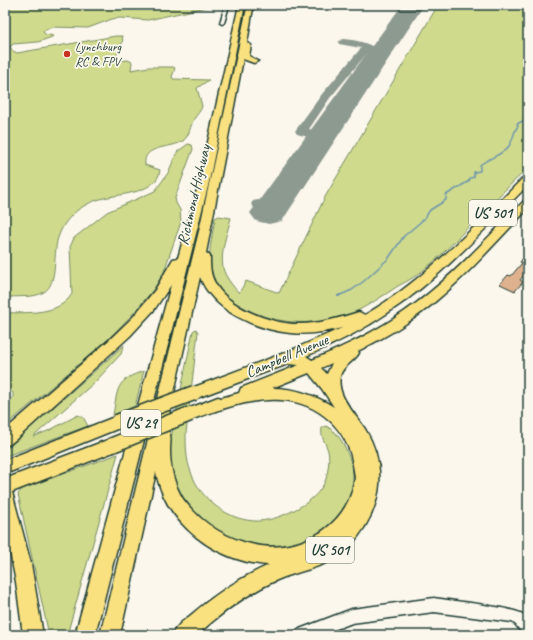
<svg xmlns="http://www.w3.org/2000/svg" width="533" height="640" viewBox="0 0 533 640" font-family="Caveat,sans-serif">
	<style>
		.green { fill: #cfda8d; stroke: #778c60 }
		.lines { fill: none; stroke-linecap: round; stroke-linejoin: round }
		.stream-far1 { stroke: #6e96ad; stroke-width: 1.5 }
		.stream { stroke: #6e96ad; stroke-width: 2 }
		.taxiway { fill: #8d9a90; fill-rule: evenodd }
		.runway { fill: #8d9a90; fill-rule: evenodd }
		.building { fill: #dfb28f; stroke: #1f3d34 }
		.minor-casing { stroke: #1f3d34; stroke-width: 3 }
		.highway-casing { stroke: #1f3d34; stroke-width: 3 }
		.minor { fill: #fbf7ec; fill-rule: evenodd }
		.highway { fill: #fae180; fill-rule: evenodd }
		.highway-bridge-casing { stroke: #1f3d34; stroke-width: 17; stroke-linecap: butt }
		.highway-bridge { stroke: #fae180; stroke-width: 14 }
		.poi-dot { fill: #c8321e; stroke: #fbf7ec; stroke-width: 1.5 }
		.labels { text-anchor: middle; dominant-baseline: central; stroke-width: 3.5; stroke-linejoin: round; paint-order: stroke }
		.far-poi-label { font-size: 13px; fill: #1f3d34; stroke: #fbf7ec; text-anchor: start }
		.shield { fill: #fbf7ec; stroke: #61756b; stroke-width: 1 }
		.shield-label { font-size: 15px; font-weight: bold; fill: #1f3d34 }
		.street-label { font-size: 16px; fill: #1f3d34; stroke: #fbf7ec }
	</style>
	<rect width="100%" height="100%" fill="#fbf7ec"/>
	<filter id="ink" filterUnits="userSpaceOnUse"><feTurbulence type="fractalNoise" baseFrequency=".025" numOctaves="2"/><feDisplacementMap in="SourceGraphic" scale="8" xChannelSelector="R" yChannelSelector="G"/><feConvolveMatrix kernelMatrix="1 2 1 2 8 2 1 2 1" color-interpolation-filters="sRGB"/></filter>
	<g filter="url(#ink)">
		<path class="green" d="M5,5H216L148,20L120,18L112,19L88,28L53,27L46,29L43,32L45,34L53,36L52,37L38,42L13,44L10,47L13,51L17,53L116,36H122C125,45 117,51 115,60L117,61L128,60L132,62L131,70L149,67H173L175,68L172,77L173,79L209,80L197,88L202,106C201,111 197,114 194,119C190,126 190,135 183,141C172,149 142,144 145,165L160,170C158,193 120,194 104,198C94,200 87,204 79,209C70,216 63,224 59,235C52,251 59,283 44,292C33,299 17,295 5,298Z
			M438,5H528V168C512,183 496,199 480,215C462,233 446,252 426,268C418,275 408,281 398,286C383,296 368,306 351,314C320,327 274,325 245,308C199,283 208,263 215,218L219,216L231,218C227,233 220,252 223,268C225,277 233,286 239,293L246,281L279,293L325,197Z
			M188,144L192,145L193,149L175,198L176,203L180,210L181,222L163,274L153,290L131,316L104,343L5,426V408L13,397V393L5,386V313C27,312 58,316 72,294L70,247L74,238L107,212L155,191L168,173L177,152Z
			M196,329L198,332L186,433C186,446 186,460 191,472C200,500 230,522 259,521C272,520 283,516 294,510C307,504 321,493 326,479C328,470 330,460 328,451C326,443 320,437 322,428L326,426C339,433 344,444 349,457C354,469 354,479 351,492C340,538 279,554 238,542C224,538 207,526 197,516C181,499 172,476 168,453L193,331Z
			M124,345L121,354L96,381L33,437L50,430L78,415L83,417L88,426L6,456L5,451L11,445Z
			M144,371L135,406L113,415C118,389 115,380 144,371Z
			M118,454L67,635H49L18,494L22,489L27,487Z"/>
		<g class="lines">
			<path class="stream-far1" d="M528,98L524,100L528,103V106
				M338,296L352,290L364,281L388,259L404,236L424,219L430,210L446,200V195L469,181L470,178L474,177V172L480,171V165C488,158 503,155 509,146C514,139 513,132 518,126L517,124L528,118"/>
			<path class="stream" d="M338,296L340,295"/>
			<path class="taxiway" d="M343,39C356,40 365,42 376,48L382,47L387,50L386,52L375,54L368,52L330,98L309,129L326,134L328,137L326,140L322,141L297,134L295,131L322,94L361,48L339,44L338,42Z
				M258,200L278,205L280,208L278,211L273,212L253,207L251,204L253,201Z"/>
			<path class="runway" d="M402,5H424L282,221L269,224L256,221L250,213Z"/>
		</g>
		<path class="building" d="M528,252V270L520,280L523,282L515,291L500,284L508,275L511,276L522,263L520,262Z"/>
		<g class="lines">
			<g class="minor-casing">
				<path id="minor" d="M222,5H226L228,9L224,23L222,24L220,23L224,9Z
					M434,598C450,601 519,607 527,617C530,621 528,630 528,635H523L516,625L512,622L434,612L352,623L320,635H295L297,630L352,609Z"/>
			</g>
			<g class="highway-casing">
				<path id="highway" d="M239,5H245L208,186L95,635H75L171,285L154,310L130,336L21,435L10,444L5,446V430L108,341L133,317L155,290L173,259L178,258L198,186Z
					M250,6L253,8L247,43L251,45L249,56L258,61L254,63L243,59L206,253L210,256C210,266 210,274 215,283C228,308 272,324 298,324C320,324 339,318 359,312L365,315C426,279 474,227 524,177L528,176V185C484,229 442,277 389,312C363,330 335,344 306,356L312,360C344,347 375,332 404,312C449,281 486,239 524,201L528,200V209C496,242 466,277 430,306C408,324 383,338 358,351L359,353C354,362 343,365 340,376C336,396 355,413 365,429C390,470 381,514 348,548C330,567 300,570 277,580C246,594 221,613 197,635H172C176,626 183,621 191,615C215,594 240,578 269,565C217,562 166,525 156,472L120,635H100L199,231L247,8ZM200,277C213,311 255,329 290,333C307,335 325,332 342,328L287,352L189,389L187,393L189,397L194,399L288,364L299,365L241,388L239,393L221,398L218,397L185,410L183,414L185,418L190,420C218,410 250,398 281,400C318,402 348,429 353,465C354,471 356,478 354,483C346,528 298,554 255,545C226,539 201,523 183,499C174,485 170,467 170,450C170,443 172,436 168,429L166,428ZM332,363L327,374L321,368ZM309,373L322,389L334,407C315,395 295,388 272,388Z
					M117,416L122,417L125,422L122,427L5,474V460Z
					M110,439L116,441L118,446L116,451L12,492L31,564L43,635H23L16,582L5,527V479Z"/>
			</g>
			<use href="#minor" class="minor"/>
			<use href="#highway" class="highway"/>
			<g class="highway-bridge-casing">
				<path id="highway-bridge" d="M117,422L194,393
					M110,446L190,414"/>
			</g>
			<use href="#highway-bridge" class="highway-bridge"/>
		</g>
	</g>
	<circle class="poi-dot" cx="67" cy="54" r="4"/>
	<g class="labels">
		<g class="far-poi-label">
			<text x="75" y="47">Lynchburg<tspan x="75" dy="15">RC &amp; FPV</tspan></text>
		</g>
		<g class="shield">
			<rect x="469" y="200" width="48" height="26" rx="3"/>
			<rect x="121" y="410" width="40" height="26" rx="3"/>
			<rect x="306" y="537" width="48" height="26" rx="3"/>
		</g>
		<g class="shield-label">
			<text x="493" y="213">US 501</text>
			<text x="141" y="423">US 29</text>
			<text x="330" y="550">US 501</text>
		</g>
		<g class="street-label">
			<text transform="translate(194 195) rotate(-77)">Richmond Highway</text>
			<text transform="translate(287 356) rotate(-23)">Campbell Avenue</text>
		</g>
	</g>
	<rect width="533" height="640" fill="none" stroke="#fbf7ec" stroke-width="20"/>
	<rect x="10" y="10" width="513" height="620" fill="none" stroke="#1f3d34" stroke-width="1.5" filter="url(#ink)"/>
</svg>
